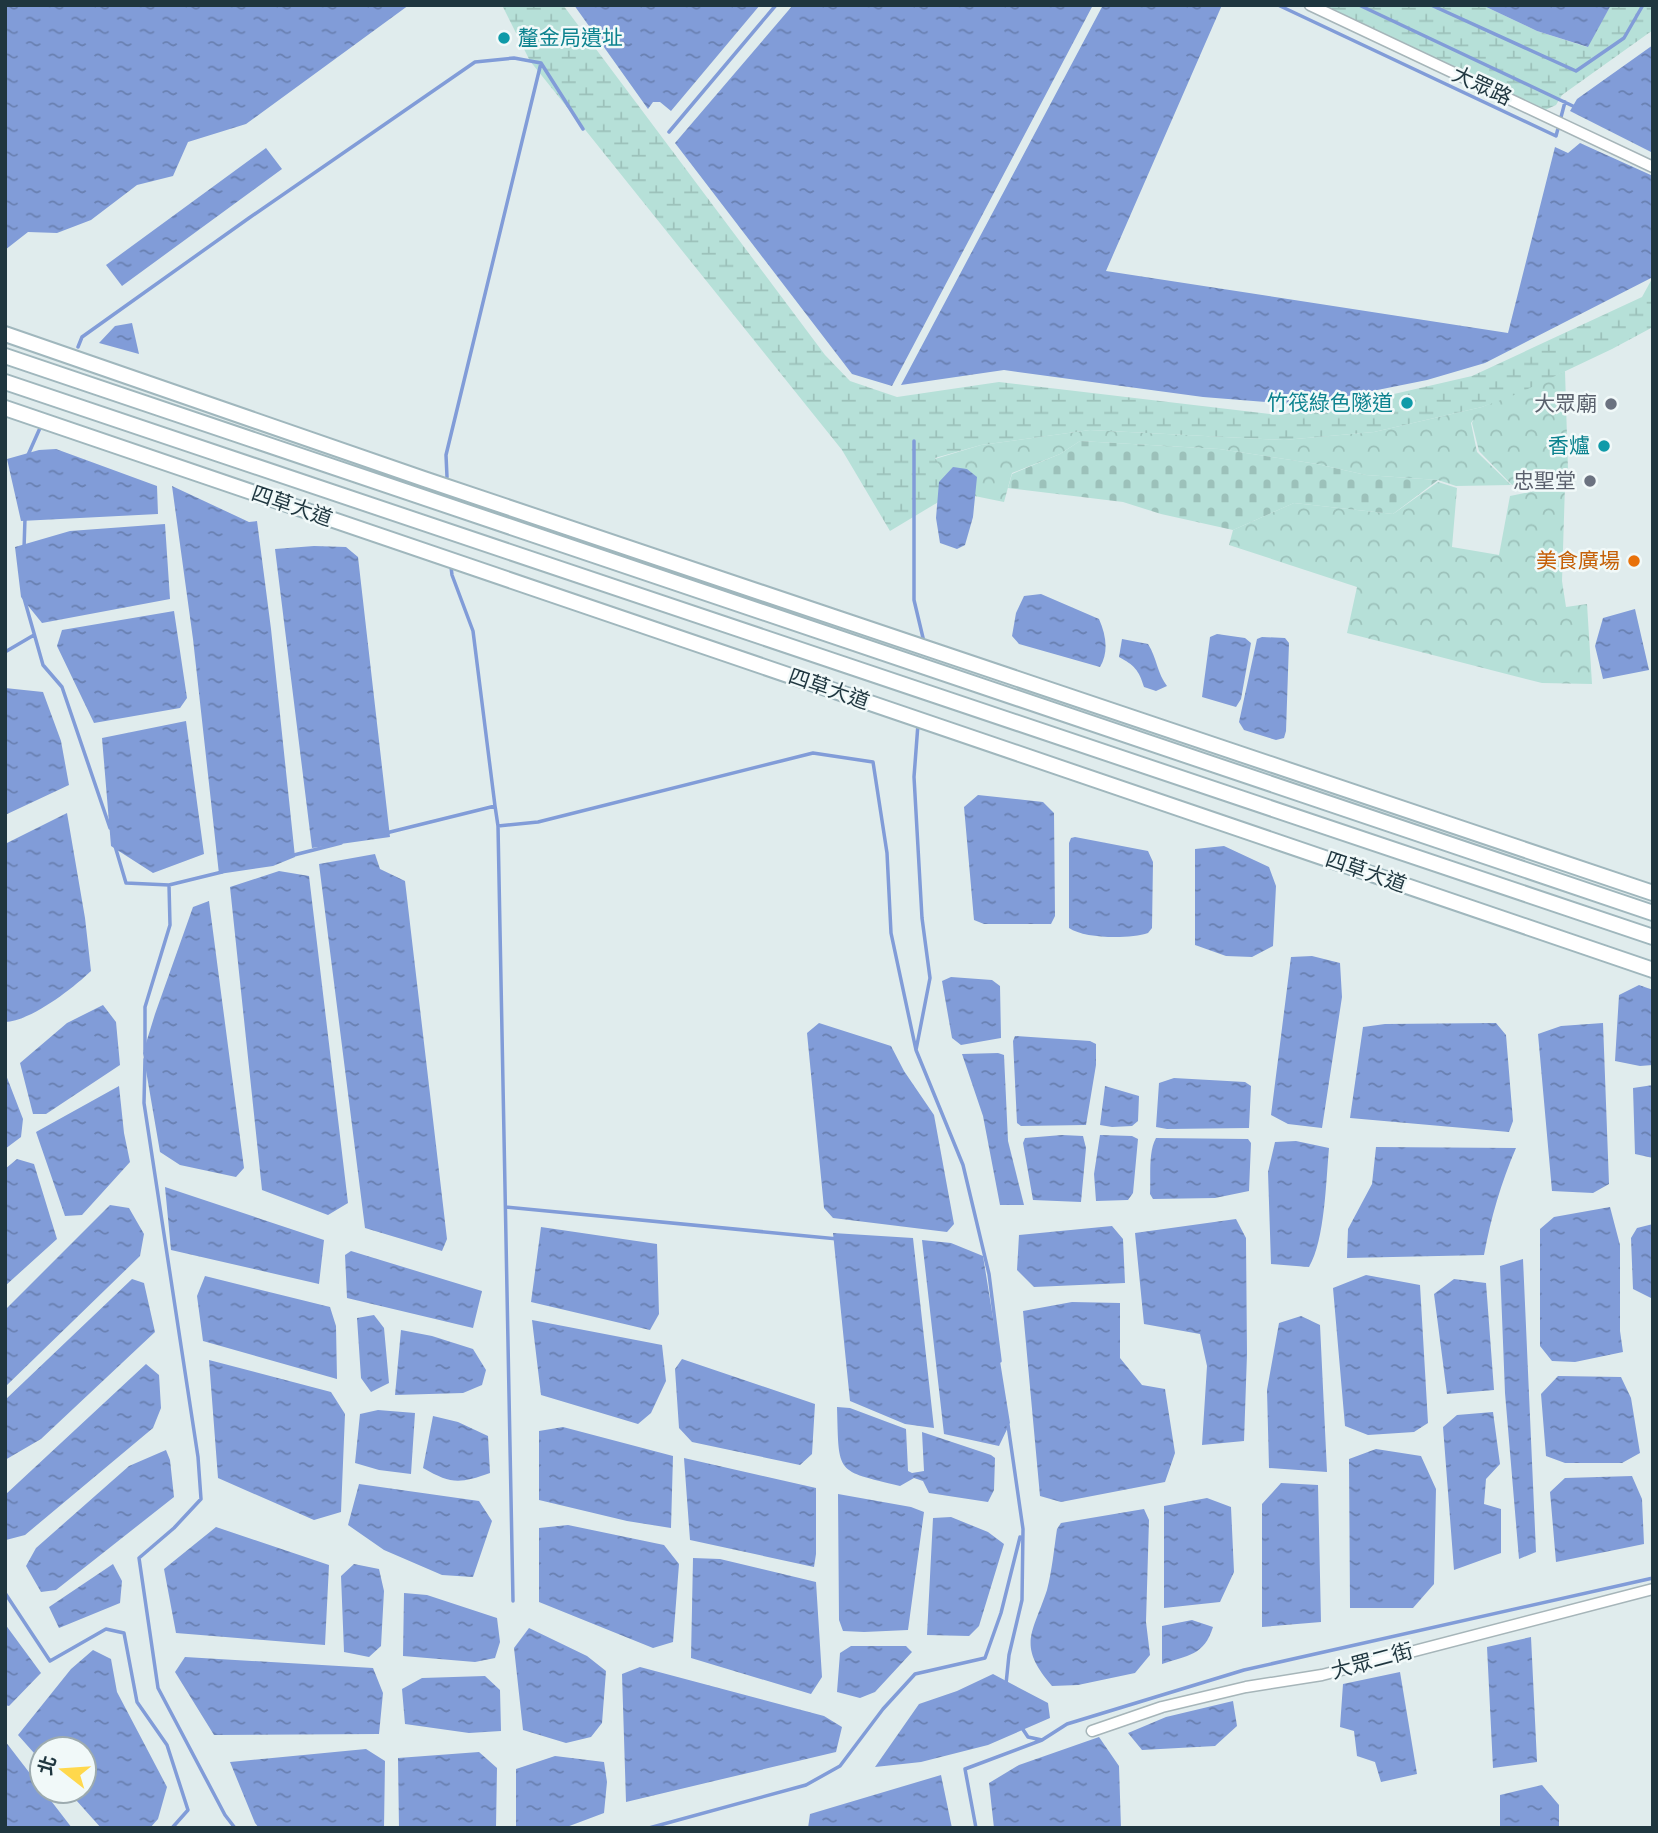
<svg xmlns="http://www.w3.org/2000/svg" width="1658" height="1833" viewBox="0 0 1658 1833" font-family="Jost,'Noto Sans TC',sans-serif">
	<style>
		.forest { fill: url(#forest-crowns) }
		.wetland { fill: url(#wetland-marsh) }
		.cemetery { fill: url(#cemetery-stones) }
		.water { fill: url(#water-ripples) }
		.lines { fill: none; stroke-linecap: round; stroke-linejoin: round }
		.stream { stroke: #819cd8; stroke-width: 3.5 }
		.street-casing { stroke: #a6b5b9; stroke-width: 13 }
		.secondary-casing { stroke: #a0b7bd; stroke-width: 18 }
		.street { stroke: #fff; stroke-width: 10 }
		.secondary { stroke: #fff; stroke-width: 14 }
		.culture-dot { fill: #0f9aa8; stroke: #f1f9f9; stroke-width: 2.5 }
		.worship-dot { fill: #6b7280; stroke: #f1f9f9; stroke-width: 2.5 }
		.food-dot { fill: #e8710a; stroke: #f1f9f9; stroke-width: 2.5 }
		.labels { text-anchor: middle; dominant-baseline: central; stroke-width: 5; stroke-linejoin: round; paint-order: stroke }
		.culture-label { font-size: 21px; fill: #0d838f; stroke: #f1f9f9; text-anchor: end }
		.street-label { font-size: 21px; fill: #1f363f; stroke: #f1f9f9 }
		.worship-label { font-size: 21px; fill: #5b616d; stroke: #f1f9f9; text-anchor: end }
		.food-label { font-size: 21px; fill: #c56008; stroke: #f1f9f9; text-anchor: end }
	</style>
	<defs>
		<pattern id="forest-crowns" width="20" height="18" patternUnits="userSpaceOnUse" patternTransform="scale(1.75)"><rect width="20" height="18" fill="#b6e0d8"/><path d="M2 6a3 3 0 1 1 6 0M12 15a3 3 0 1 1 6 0" fill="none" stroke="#9cc1ba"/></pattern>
		<pattern id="wetland-marsh" width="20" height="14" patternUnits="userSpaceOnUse" patternTransform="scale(1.75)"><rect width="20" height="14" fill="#b6e0d8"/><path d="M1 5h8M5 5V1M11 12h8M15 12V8" fill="none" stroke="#9cc1ba"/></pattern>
		<pattern id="cemetery-stones" width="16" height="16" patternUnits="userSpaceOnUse" patternTransform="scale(1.75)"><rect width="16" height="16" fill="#b6e0d8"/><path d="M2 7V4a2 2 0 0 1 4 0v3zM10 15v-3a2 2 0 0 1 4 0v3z" fill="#9cc1ba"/></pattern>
		<pattern id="water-ripples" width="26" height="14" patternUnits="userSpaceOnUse" patternTransform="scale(1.75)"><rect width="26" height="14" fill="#819cd8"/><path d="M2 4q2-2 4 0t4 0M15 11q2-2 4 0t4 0" fill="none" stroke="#6980b1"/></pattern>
	</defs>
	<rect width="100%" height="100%" fill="#e0eced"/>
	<path class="forest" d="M1565,371L1568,470L1512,485L1479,451L1472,423L1474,419L1471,423L1477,452L1511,485L1456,486L1438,480L1366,475L1317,464L1219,449L1080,441L1060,454L1012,473L1004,502L955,492L935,459L981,445L1090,430L1284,440L1374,432L1482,407Z
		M1438,482L1457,488L1452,547L1499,555L1510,496L1565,485L1562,581L1566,607L1587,604L1592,684L1542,683L1347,633L1357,587L1229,545L1233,530L1294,503L1393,514Z"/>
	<path class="wetland" d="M502,5H563L825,355L850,381L897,397L999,382L1279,415L1355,403L1472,376L1642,297L1653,277V327L1612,349L1517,394L1482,407L1374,432L1284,440L1090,430L981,445L935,458L955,492L890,531L842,450L530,61Z
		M1324,5H1482L1537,31L1587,47L1611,5H1653V30L1562,95L1556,105L1545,110Z"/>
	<path class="cemetery" d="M1080,441L1219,449L1317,464L1366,475L1438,480L1393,514L1294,503L1233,530L1161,514L1123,502L1008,488L1012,474L1060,454Z"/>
	<path class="water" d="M5,5H409L246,124L188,142L173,176L137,185L91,220L57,233L28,232L5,250Z
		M574,5H760L671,111L660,102H653L648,109Z
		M793,5H1093L892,386L852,374L675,143Z
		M1103,5H1222L1106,271L1508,333L1555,147L1568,153L1580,143L1653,176V277L1485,363L1427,380L1303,405L1203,397L1004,370L901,385Z
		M1482,5H1611L1588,47L1537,31Z
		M1653,45V153L1570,111L1577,99Z
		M266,148L282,169L122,286L106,265Z
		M132,323L139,354L99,343L115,326Z
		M56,449L157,486L158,514L21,521L7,459L39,450Z
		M953,467L967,469L977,477L973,517L965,545L957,549L940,543L936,518L939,482Z
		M172,486L249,522L257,521L271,629L295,857L273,866L219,874L193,639Z
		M165,524L170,599L42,623L21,597L15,547L70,531Z
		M314,546L346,547L358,557L390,837L312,848L275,549Z
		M1041,594L1099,619C1106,635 1109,652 1100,667L1019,644L1012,636L1016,613L1024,596Z
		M1635,609L1649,670L1603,679L1595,646L1603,618Z
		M174,611L187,698L180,708L94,723L57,646L62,630Z
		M1217,634L1245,638L1251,643L1241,699L1236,707L1202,697L1210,637Z
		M1262,637L1285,638L1289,643L1286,731L1284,738L1276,740L1244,730L1239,722L1257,639Z
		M1122,639L1148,644C1157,658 1157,673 1167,686L1156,691L1144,687C1139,670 1134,665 1119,657Z
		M5,688L43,692L61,741L69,785L5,815Z
		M186,721L204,854L153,873L111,846L102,738Z
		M978,795L1043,802L1054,813L1055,916L1051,924H984L974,920L964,807Z
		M67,813L85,918L91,971C72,989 31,1021 5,1022V844Z
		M1075,837L1148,851L1153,862L1152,928L1148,933C1130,939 1085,939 1069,928V843L1071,838Z
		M1224,846L1269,867L1276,886L1273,946L1252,957L1226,956L1195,945V849Z
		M375,854L380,869L405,881L447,1239L442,1251L365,1228L319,864Z
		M279,871L309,876L348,1203L328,1215L262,1190L230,887Z
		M209,901L244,1168L236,1177L180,1165L160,1152L143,1053L155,1014L193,907Z
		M1312,956L1340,963L1342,997L1322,1128L1288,1124L1271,1115L1291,957Z
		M951,977L992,980L1000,986L1001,1038L961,1045L952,1038L942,981Z
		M1639,985L1653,990V1065L1640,1066L1615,1061L1619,995Z
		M103,1005L116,1022L120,1065L46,1114H33L20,1063L67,1023Z
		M819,1023L891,1046L904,1071L934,1115L954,1224L947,1232L833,1218L824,1208L807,1033Z
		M1496,1023L1506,1035L1513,1121L1509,1132L1350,1118L1363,1027L1385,1024Z
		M1603,1023L1609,1184L1593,1193L1552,1191L1538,1034L1561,1026Z
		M1015,1036L1090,1041L1096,1044V1065L1086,1125L1021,1126L1017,1123L1013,1041Z
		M998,1053L1004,1055L1008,1141L1024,1205H1000L983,1116L962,1054Z
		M6,1075L23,1119L21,1137L5,1149Z
		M1174,1078L1245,1082L1251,1086L1249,1128L1167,1129L1156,1127L1159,1083Z
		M1653,1085V1158L1635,1154L1633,1088Z
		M119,1086L124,1133L130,1162L82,1215L65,1216L36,1132Z
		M1105,1086L1139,1096L1138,1121L1132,1126L1112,1127L1100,1125Z
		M1062,1135L1083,1136L1086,1148L1081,1202L1033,1200L1023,1143L1025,1138Z
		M1100,1135L1132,1136L1138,1139L1133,1193L1128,1200L1096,1201L1094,1174Z
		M1156,1138L1248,1139L1251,1143L1249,1191L1215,1198L1153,1199L1150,1194C1151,1177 1148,1152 1156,1138Z
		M1296,1141L1329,1148C1326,1180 1325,1240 1309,1267L1271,1264L1268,1172L1275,1142Z
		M1376,1147L1516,1148C1501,1183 1491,1217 1484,1255L1347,1258L1348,1229L1372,1184Z
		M17,1159L34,1164L57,1239L5,1286V1169Z
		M165,1187L324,1240L319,1284L171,1250Z
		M110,1205L129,1208L144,1234L140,1256L5,1387V1310Z
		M1610,1207L1620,1245V1331L1623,1352L1575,1362L1552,1361L1540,1346V1229L1554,1217Z
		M1236,1219L1246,1238L1247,1354L1244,1441L1202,1445L1207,1366L1200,1334L1144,1324L1135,1233Z
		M1653,1224V1299L1633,1289L1631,1238L1637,1228Z
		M1112,1226L1123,1239L1125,1283L1034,1287L1017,1270L1019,1235Z
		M541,1227L657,1244L659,1314L650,1330L531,1302Z
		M833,1233L913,1238L934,1428L905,1424L850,1401Z
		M922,1240L951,1243L983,1256L1010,1423L999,1446L944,1434Z
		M351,1251L482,1291L473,1328L347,1298L345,1255Z
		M1523,1259L1536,1552L1519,1559L1505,1393L1500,1266Z
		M1366,1275L1420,1285L1428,1423L1414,1432L1368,1435L1345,1426L1333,1288Z
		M205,1276L330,1307L336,1326L337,1379L203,1341L197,1296Z
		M132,1279L144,1283L155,1332L41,1439L5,1460V1400Z
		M1454,1279L1486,1283L1494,1390L1447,1394L1434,1294Z
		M1072,1302L1120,1303V1358L1142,1385L1165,1389L1175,1453L1165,1482L1061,1502L1040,1496L1023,1311Z
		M374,1315L384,1328L389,1383L371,1392L361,1378L357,1318Z
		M1301,1316L1320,1325L1327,1472L1269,1468L1267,1390L1279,1323Z
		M532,1320L662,1345L666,1381L651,1413L638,1424L541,1395Z
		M401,1330L432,1336L473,1349L486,1370L482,1385L463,1393L395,1395Z
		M682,1359L815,1404L812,1454L800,1465L692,1442L679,1428L675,1369Z
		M209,1360L331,1392L345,1414L341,1512L314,1520L218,1478Z
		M146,1364L159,1375L161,1408L153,1428L25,1535L6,1540L5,1495Z
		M1558,1376L1621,1377L1631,1398L1640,1453L1622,1463H1565L1546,1456L1541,1394Z
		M837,1407L850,1408L906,1429L908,1471L912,1473L924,1471L922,1432L991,1455L995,1458L994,1490L988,1502L929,1493L923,1481L914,1478L900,1486C835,1470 839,1475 837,1407Z
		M378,1410L415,1413L411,1474L379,1470L355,1463L360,1414Z
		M1493,1412L1500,1464L1486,1479L1484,1504L1501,1509V1553L1454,1570L1443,1427L1457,1415Z
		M433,1416L458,1422L488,1436L490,1473C459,1484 451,1484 423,1468Z
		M563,1427L673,1456L671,1528L627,1521L539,1500V1431Z
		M1376,1449L1421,1456L1436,1489L1434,1584L1413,1608H1350L1349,1459Z
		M166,1450L170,1460L174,1497L56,1590L41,1592L26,1566L36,1548L129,1466Z
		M684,1458L816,1488V1554L814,1567L690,1540Z
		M1632,1476L1642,1499L1644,1544L1556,1562L1550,1492L1565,1478Z
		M1281,1483L1318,1485L1321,1622L1262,1627V1504Z
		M359,1484L479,1501L492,1521L473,1577L442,1575L384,1550L348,1525Z
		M838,1494L911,1507L924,1512L908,1630L864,1632L843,1631L839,1620Z
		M1207,1498L1231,1507L1234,1572L1220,1602L1164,1608V1506Z
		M1144,1509L1149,1520L1146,1622L1150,1655L1135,1673L1078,1685L1052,1686C1017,1645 1032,1635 1047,1590C1052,1571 1054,1549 1057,1529L1061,1523Z
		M951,1517L988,1532L1004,1544L979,1626L969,1636L927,1635L933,1518Z
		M568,1525L664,1545L679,1564L673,1642L653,1648L539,1602V1528Z
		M216,1527L329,1565L325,1645L176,1633L164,1569Z
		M693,1558L720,1559L816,1582L822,1677L811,1694L691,1658Z
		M113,1564L122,1581L120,1603L59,1628L49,1607Z
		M354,1564L379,1569L384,1591L381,1646L369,1657L344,1652L341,1576Z
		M404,1593L427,1595L497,1618L500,1642L495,1658L475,1662L403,1656Z
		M1192,1620L1213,1627C1204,1656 1188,1655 1162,1664V1626Z
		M5,1624L41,1673L9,1706L5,1705Z
		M529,1628L587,1656L606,1671L602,1723L591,1737L566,1743L523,1730L514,1648Z
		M1531,1637L1537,1762L1493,1768L1487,1647Z
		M851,1646H906L912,1652L875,1692L860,1698L837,1692L840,1653Z
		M93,1650L111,1659L117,1692L167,1787L158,1819L150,1828H101L68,1791H84V1749H42V1762L18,1735L71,1669Z
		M185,1657L373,1668L383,1693L379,1734L214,1735L175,1672Z
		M640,1667L824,1716L842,1727L836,1752L626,1802L622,1674Z
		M1400,1672L1417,1774L1381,1782L1375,1762L1357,1756L1354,1731L1340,1727L1343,1684Z
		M993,1674L1048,1703L1050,1718L988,1745L921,1762L875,1767L919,1704L957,1691Z
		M485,1676L500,1690L501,1731L469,1733L405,1724L402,1689L422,1678Z
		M1233,1701L1237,1726L1215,1746L1142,1750L1128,1733L1166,1717Z
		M1099,1737L1119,1766L1121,1828H994L989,1783L1019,1765Z
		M5,1741L72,1828H5Z
		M366,1749L385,1761L384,1828H259L255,1823L230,1762Z
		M479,1752L497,1768L496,1828H399L398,1758Z
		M555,1756L604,1762L607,1782L604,1813L564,1828H516V1769Z
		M941,1775L952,1828H808L810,1814Z
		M1542,1785L1559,1805V1828H1500V1795Z"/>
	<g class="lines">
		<path class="stream" d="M1278,5L1556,136L1565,102
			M1359,5L1575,107
			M1431,5L1576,71L1624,38L1643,5
			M669,132L776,5
			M78,347L82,337L249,218L475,62L514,58L541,63L583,129
			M914,441V600L924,642
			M28,455L40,428
			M447,477L446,455L541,63
			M24,549L25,518
			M451,567L452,575L473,631L495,806
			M24,598L43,665L62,687L110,828
			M5,652L34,635
			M918,724L914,777L922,918L930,978L916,1050L963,1165L989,1274L1000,1361
			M498,826L513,1601
			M386,833L495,806L498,826L538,822L813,753L873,762L887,853L891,933L916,1050
			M115,846L126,883L169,885L222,872
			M290,856L341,843
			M145,1051V1007L170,925L169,885
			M145,1059L144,1103L198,1457L201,1499L174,1528L139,1558L158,1688L225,1815L235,1828
			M506,1207L838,1239
			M5,1593L50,1661L106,1629L124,1633L137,1702L167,1745L188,1810L172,1828
			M1006,1684L1009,1655L1022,1600L1023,1529L1008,1425
			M1022,1728L1028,1737L1042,1740
			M649,1828L806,1785L840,1766L883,1709L915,1674L985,1658L1001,1613L1020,1537
			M976,1828L965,1769L1042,1740L1067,1724L1244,1670L1653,1578"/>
		<g class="street-casing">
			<path id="street" d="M1310,5L1653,167
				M1092,1731L1162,1707L1246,1687L1322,1675L1653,1589"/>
		</g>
		<g class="secondary-casing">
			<path id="secondary" d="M5,334L424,479L1653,893
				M5,356L1653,913
				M5,382L1653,937
				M5,408L1653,970"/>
		</g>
		<use href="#street" class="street"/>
		<use href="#secondary" class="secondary"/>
	</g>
	<g class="culture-dot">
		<circle cx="504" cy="38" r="7"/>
		<circle cx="1407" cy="403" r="7"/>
		<circle cx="1604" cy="446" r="7"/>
	</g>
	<g class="worship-dot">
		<circle cx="1611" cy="404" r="7"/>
		<circle cx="1590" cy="481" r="7"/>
	</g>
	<circle class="food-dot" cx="1634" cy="561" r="7"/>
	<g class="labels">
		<g class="culture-label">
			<text x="518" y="38" text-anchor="start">釐金局遺址</text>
			<text x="1393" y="403">竹筏綠色隧道</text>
			<text x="1590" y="446">香爐</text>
		</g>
		<g class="street-label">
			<text transform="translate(1482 86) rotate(25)">大眾路</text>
			<text transform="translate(292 506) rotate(19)">四草大道</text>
			<text transform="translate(829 689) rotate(19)">四草大道</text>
			<text transform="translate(1366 872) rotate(19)">四草大道</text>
			<text transform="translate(1372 1661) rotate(-15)">大眾二街</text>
		</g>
		<g class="worship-label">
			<text x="1597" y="404">大眾廟</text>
			<text x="1576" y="481">忠聖堂</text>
		</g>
		<g class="food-label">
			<text x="1620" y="561">美食廣場</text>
		</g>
	</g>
	<rect width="1658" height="1833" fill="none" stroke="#1f363f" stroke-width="14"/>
	<g transform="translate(63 1770) rotate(287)"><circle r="33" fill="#f1f9f9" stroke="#9dabaf" stroke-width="2"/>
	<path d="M0-5L12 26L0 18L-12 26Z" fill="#ffd84c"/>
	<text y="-10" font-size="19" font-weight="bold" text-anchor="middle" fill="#1f363f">北</text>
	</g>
</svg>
